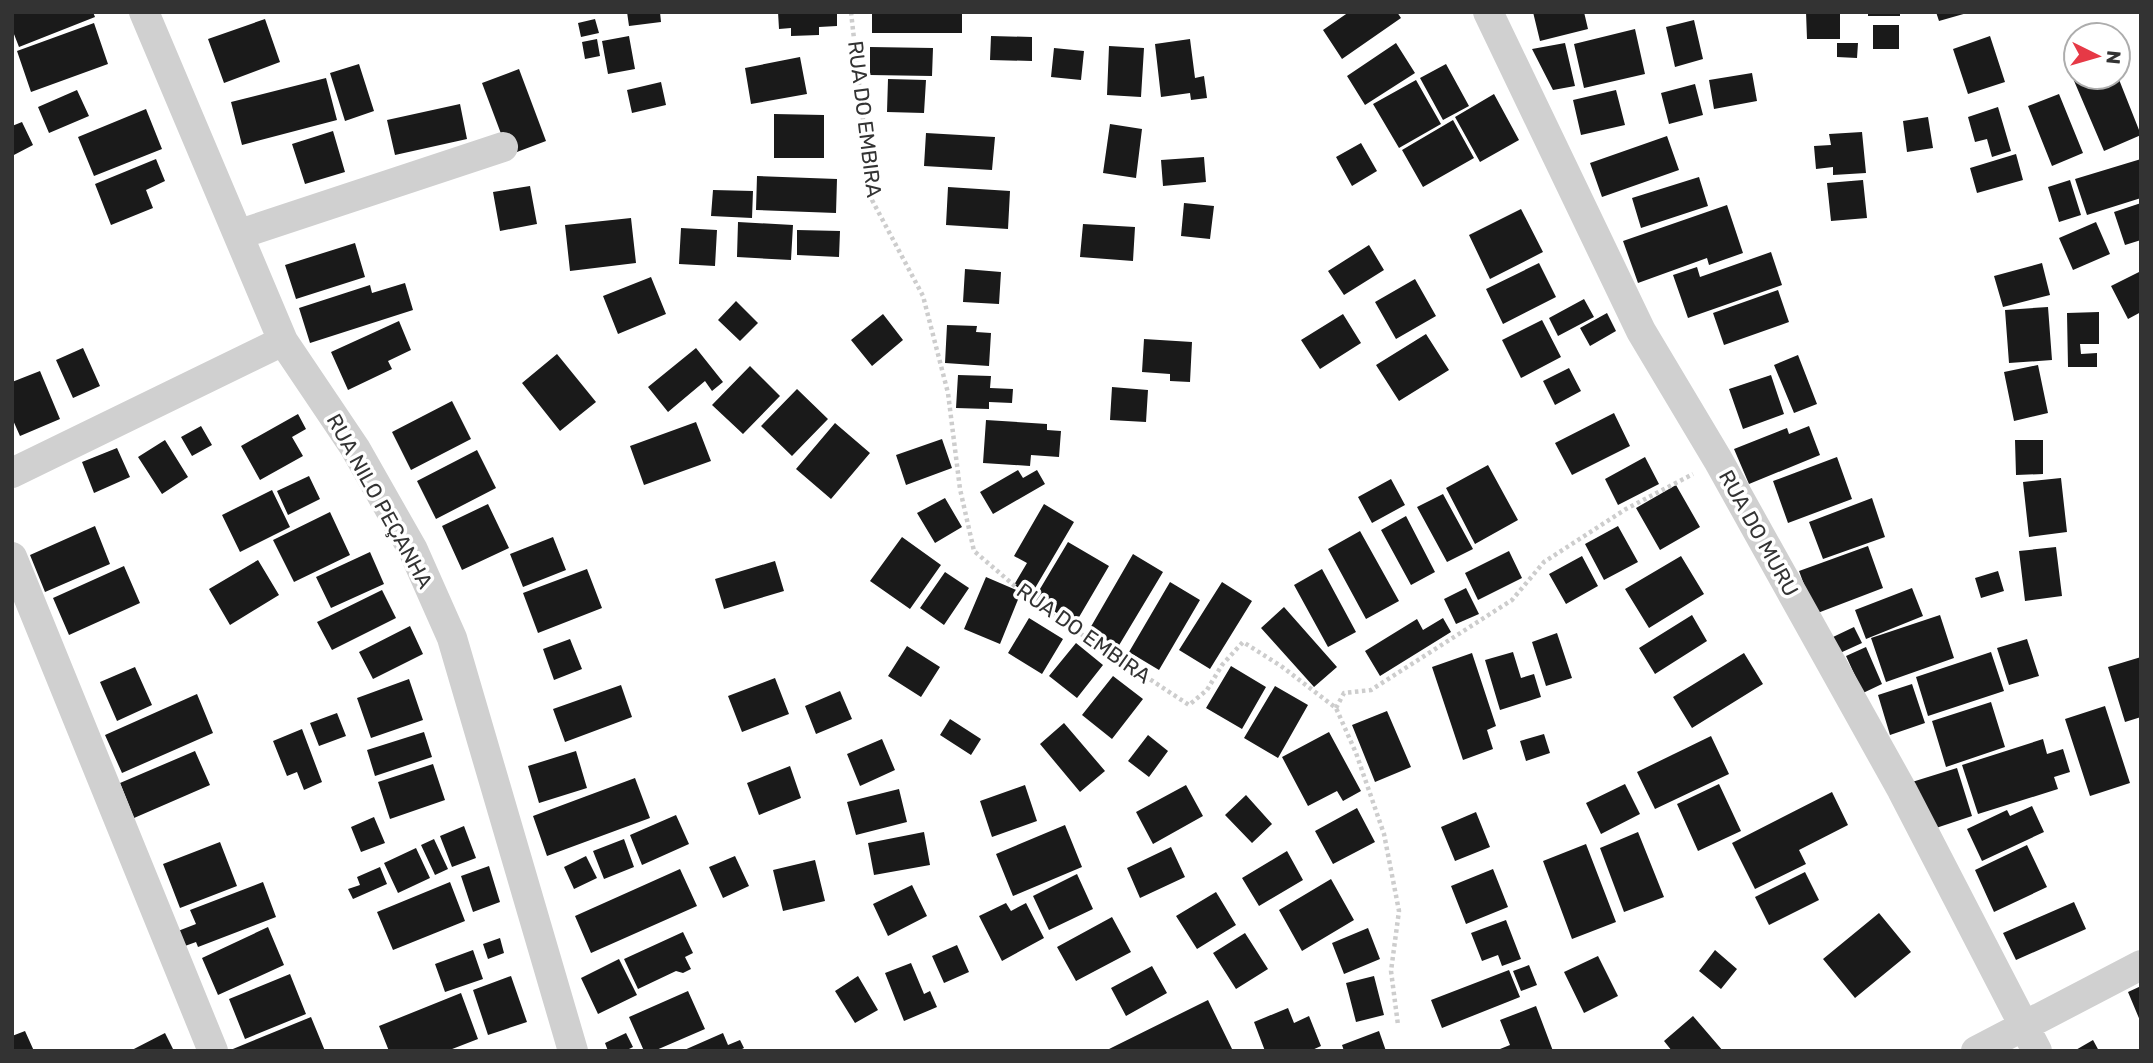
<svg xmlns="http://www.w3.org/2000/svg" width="2153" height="1063" viewBox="0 0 2153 1063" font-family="Rubik,sans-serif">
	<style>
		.building { fill: #1a1a1a }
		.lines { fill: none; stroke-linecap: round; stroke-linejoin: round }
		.path { stroke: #cdcdcd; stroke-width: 4.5; stroke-dasharray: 3.5 3.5; stroke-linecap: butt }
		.street { stroke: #d0d0d0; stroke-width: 30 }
		.labels { text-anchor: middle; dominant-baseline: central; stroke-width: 7; stroke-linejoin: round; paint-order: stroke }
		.street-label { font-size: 21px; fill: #333; stroke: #fff }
	</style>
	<rect width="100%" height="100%" fill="#fff"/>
	<path class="building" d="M12,12H93L95,17L19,47L12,29Z
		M627,12H660L661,22L629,26Z
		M778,12H837V26L819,27V35L791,36V28L779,29Z
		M872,12H962V33H872Z
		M1349,12H1397L1401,18L1342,59L1323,30Z
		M1533,12H1584L1588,29L1540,41Z
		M1806,12H1840V39H1807Z
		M1868,12H1900V16H1868Z
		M1936,12H1967V13L1939,21Z
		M265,19L280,62L224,83L208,39Z
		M595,19L599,33L581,37L578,23Z
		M1694,20L1703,59L1675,67L1666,27Z
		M94,23L108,64L31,92L17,51Z
		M1873,25H1899V49H1873Z
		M1635,29L1645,74L1584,88L1574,44Z
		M629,36L635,69L608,74L602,41Z
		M991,36L1032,37V61L990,60Z
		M1990,36L2005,82L1968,94L1953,49Z
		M597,39L600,56L585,59L582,42Z
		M1190,39L1195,78L1204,76L1207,98L1191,100L1190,93L1161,97L1155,44Z
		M1396,43L1415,73L1365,105L1347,76Z
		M1565,43L1575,86L1553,90L1532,49Z
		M1837,43H1858L1857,58L1837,57Z
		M1109,46L1144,48L1141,97L1107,95Z
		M870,47L933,48L932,76L870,75Z
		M1054,48L1084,51L1081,80L1051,77Z
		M800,57L807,94L751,104L745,68Z
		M359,64L374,111L345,121L330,73Z
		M1446,64L1469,106L1443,120L1420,78Z
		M2076,66V77H2118L2141,135L2104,151L2069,69Z
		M519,69L546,141L509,155L482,83Z
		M1752,73L1757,101L1714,109L1709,80Z
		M326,78L337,120L242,145L231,102Z
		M888,79L926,80L924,113L887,112Z
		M1416,80L1441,124L1399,148L1373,104Z
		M661,82L666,105L632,113L627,90Z
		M1695,84L1703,115L1669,124L1661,93Z
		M77,90L89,116L49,133L38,107Z
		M1616,90L1625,125L1581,135L1573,100Z
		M1494,94L1519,140L1480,162L1455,117Z
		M2059,94L2083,153L2052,166L2028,106Z
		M460,104L467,139L395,155L387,120Z
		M1998,107L2011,151L1992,157L1987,139L1975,142L1968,117Z
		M146,109L162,149L94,176L78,137Z
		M774,114L824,115V158H774Z
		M1928,117L1933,148L1907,152L1903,121Z
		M1453,120L1474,158L1423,187L1402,150Z
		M22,122L33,145L12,156V126Z
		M1110,124L1142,129L1136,178L1103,173Z
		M333,131L345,172L305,184L292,144Z
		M1862,132L1866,173L1833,175V167L1816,169L1814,146L1831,145L1829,134Z
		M926,133L995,137L992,170L924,166Z
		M1667,136L1679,170L1602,197L1590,163Z
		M1361,143L1377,171L1352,186L1336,157Z
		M2016,154L2023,180L1977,193L1970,168Z
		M1204,157L1206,182L1163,186L1161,160Z
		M156,159L165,181L146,190L153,208L111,225L95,184Z
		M2141,159V198L2087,215L2075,179Z
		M757,176L837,179L836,213L756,210Z
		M1699,177L1708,206L1641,228L1632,198Z
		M1863,180L1867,218L1831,221L1827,183Z
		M2070,180L2081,215L2059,222L2048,187Z
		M530,186L537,224L500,231L493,192Z
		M948,187L1010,191L1008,229L946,225Z
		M713,190L753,191L752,218L711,216Z
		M1184,203L1214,206L1210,239L1181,236Z
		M2141,203V240L2125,245L2114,212Z
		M1727,205L1743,253L1709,265L1707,258L1638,283L1623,241Z
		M1521,209L1543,252L1490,279L1469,235Z
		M631,218L636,263L570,271L565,225Z
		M738,222L793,225L791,260L737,257Z
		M2096,222L2110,254L2073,270L2059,238Z
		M1083,224L1135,227L1133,261L1080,257Z
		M681,228L717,230L715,266L679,264Z
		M797,230L840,231L839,257L797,255Z
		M355,243L365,277L296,299L285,265Z
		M1369,245L1384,270L1344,295L1328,271Z
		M1771,252L1782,285L1688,318L1673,275L1697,267L1700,277Z
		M1539,263L1556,297L1503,324L1486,289Z
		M2042,263L2050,295L2003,307L1994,276Z
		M965,269L1001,272L999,304L963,302Z
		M2141,271V312L2128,319L2111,286Z
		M651,277L666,314L618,334L603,296Z
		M1415,279L1436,316L1396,339L1375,302Z
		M405,283L413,310L310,343L299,308L370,285L372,293Z
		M1778,290L1789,322L1724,345L1713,313Z
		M1584,299L1594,317L1558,336L1549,318Z
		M736,301L758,323L740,341L718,320Z
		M2048,307L2052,360L2009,363L2005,310Z
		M2099,312V344H2080L2081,354L2097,353V367H2068L2067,313Z
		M1607,313L1616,331L1590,346L1580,328Z
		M883,314L903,340L872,366L851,340Z
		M1343,314L1361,343L1320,369L1301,340Z
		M1542,320L1561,357L1521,378L1502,340Z
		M399,321L411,350L388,361L392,369L348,390L331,352Z
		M947,325L977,326L976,332L991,333L989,366L945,363Z
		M1426,334L1449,370L1399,401L1376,365Z
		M1144,339L1192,342L1190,382L1170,381V374L1142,372Z
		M83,348L100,386L73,398L56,360Z
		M696,348L723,382L712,391L705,381L668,412L648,387Z
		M557,354L596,402L560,431L522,383Z
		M1798,355L1817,404L1794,413L1774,365Z
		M2038,365L2048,413L2014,421L2004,372Z
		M750,366L780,396L743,434L712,405Z
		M1569,368L1581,391L1555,405L1543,381Z
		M40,371L60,419L20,436L12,418V382Z
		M958,375L991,376L990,388L1013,389L1012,403L989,402V409L956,408Z
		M1771,375L1784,414L1743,429L1729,389Z
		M1112,387L1148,390L1146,422L1110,420Z
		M797,389L828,419L792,456L761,426Z
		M452,401L471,439L411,470L392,432Z
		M1614,413L1630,446L1572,475L1555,443Z
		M298,414L306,429L292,437L303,456L260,480L241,446Z
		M986,420L1047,424V430L1061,431L1059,457L1031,455L1030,466L983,463Z
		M696,422L711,461L644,485L630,446Z
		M835,423L870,453L831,499L796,469Z
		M201,426L212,445L192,456L181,437Z
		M1809,426L1820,455L1749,484L1734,449L1787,428L1789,434Z
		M942,439L952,468L906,485L896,455Z
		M165,440L188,477L162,494L138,457Z
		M2015,440H2043V474L2016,475Z
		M117,448L130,477L94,493L82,462Z
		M477,450L496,488L436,519L417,481Z
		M1645,457L1659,484L1618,505L1605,479Z
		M1837,457L1852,499L1788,523L1773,481Z
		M1488,465L1518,520L1475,544L1446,488Z
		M1018,470L1023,478L1037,470L1045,484L993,514L980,492Z
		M309,476L320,499L288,515L277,491Z
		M2061,478L2067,532L2029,537L2023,482Z
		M1391,479L1405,505L1372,523L1358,497Z
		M1676,485L1700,527L1660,550L1636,508Z
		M272,490L290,527L240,552L222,515Z
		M1443,494L1473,549L1447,562L1417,507Z
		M945,498L962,527L935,543L917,513Z
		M1872,498L1885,537L1823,559L1809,522Z
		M488,504L509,548L462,570L442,526Z
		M1044,504L1074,522L1031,595L1014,585L1027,563L1014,556Z
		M330,512L350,555L294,582L273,540Z
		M1406,516L1435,572L1411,585L1381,530Z
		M95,526L110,564L45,592L30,555Z
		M1618,526L1638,562L1604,580L1585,544Z
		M1360,531L1399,601L1366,619L1328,549Z
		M553,537L566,570L523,587L510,554Z
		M902,537L941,565L910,609L870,581Z
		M1068,542L1109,566L1075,624L1034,599Z
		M1868,546L1883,588L1815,614L1799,571Z
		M2056,547L2062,596L2025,601L2019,551Z
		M1509,551L1522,578L1478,600L1465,573Z
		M370,552L384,584L331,608L316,577Z
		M1133,554L1163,572L1118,647L1089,630Z
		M1582,556L1598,586L1566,604L1549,574Z
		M1681,556L1704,594L1649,628L1625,589Z
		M258,560L279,595L230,625L209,589Z
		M775,561L784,591L724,609L715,579Z
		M124,566L140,603L69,635L53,598Z
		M587,569L602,608L538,633L523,593Z
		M1322,569L1356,632L1328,647L1294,585Z
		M1998,571L2004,591L1981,598L1975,578Z
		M945,572L969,588L944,625L920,608Z
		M986,577L1021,592L1000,644L964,629Z
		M1170,582L1200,600L1159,670L1129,652Z
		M1222,582L1252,601L1210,669L1179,650Z
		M1466,588L1479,614L1456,624L1444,599Z
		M1912,588L1923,616L1866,639L1855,610Z
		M382,590L396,618L332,650L317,622Z
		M1284,607L1337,667L1314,687L1261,628Z
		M1692,615L1707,641L1655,674L1639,648Z
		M1940,615L1954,658L1886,682L1871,638Z
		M1029,618L1063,639L1042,674L1008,653Z
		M1443,618L1451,632L1380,676L1365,651L1417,619L1423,630Z
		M410,626L423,654L373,679L359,652Z
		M1854,627L1862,643L1840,653L1833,637Z
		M1557,633L1572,678L1546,686L1532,642Z
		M570,639L582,669L554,680L543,649Z
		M2027,639L2039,676L2009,685L1997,648Z
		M1076,643L1103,665L1077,698L1049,676Z
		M907,646L940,667L921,697L888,676Z
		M1866,647L1882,684L1863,693L1846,656Z
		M1513,652L1521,678L1534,674L1541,697L1500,710L1485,660Z
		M1991,652L2004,691L1928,716L1916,677Z
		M1472,653L1496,726L1487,730L1493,749L1463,760L1432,667Z
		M1744,653L1763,684L1692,728L1673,697Z
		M2141,657V717L2125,722L2108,667Z
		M1231,666L1266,687L1242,729L1206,708Z
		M135,667L152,705L117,721L100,682Z
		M1113,676L1143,699L1112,739L1082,715Z
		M775,678L789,714L742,732L728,696Z
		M409,679L423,720L371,738L357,698Z
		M1912,684L1925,723L1890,735L1878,695Z
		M621,685L632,717L565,742L553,709Z
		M1275,686L1308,705L1278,758L1244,738Z
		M840,691L852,719L816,734L805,706Z
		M197,694L213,733L122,773L105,735Z
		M1991,702L2005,747L1946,767L1932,721Z
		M2105,706L2130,783L2090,796L2065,719Z
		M1387,711L1411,767L1375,782L1352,725Z
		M337,713L346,736L319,746L310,723Z
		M950,719L981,739L971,755L940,735Z
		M1064,723L1105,771L1080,792L1040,744Z
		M302,729L322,782L304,790L297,772L287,776L273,741Z
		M424,732L432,757L375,776L367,750Z
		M1329,732L1361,791L1343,801L1337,791L1308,806L1282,757Z
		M1544,734L1550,753L1526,761L1520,741Z
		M1148,735L1168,751L1149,777L1128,761Z
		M1711,736L1729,774L1655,809L1637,772Z
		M882,739L895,770L860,786L847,754Z
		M2043,739L2047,754L2063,749L2070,772L2054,777L2058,789L1978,814L1962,765Z
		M195,751L210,785L134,818L120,783Z
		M576,751L587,788L539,803L528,766Z
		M433,764L445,800L390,819L378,782Z
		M790,766L801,798L759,815L747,783Z
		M1957,768L1972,816L1927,831L1912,782Z
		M635,778L650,818L547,856L533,816Z
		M1625,784L1640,814L1601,834L1586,803Z
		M1719,784L1741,831L1698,851L1677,804Z
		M1025,785L1037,821L992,837L980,801Z
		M1186,785L1203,816L1153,844L1136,812Z
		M899,789L907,822L856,835L847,802Z
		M1832,792L1848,825L1799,850L1806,864L1755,889L1732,843Z
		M1246,795L1272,824L1252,843L1225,815Z
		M2032,806L2044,832L1982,861L1967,829L2007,810L2010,816Z
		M1357,808L1375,842L1333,864L1315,831Z
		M1476,812L1490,847L1455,861L1441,827Z
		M676,815L689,844L642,865L630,835Z
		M374,817L385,843L361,852L351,827Z
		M1065,825L1082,867L1013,896L996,854Z
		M464,826L476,858L452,867L440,836Z
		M924,832L930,865L874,875L868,843Z
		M1638,832L1664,897L1624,912L1600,848Z
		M434,839L448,869L435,875L421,845Z
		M624,839L634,867L604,879L593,851Z
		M220,842L237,886L180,908L163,864Z
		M1586,844L1616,922L1572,939L1543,861Z
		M2027,845L2047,887L1994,912L1975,870Z
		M1171,847L1185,877L1140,898L1127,868Z
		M416,848L430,878L398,893L384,863Z
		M1287,851L1303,880L1259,906L1242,878Z
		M586,856L597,878L574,889L564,867Z
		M735,856L749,886L723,898L709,867Z
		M815,860L825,901L783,911L773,870Z
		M489,866L500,902L473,912L461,876Z
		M380,867L387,884L353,899L348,889L360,885L357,877Z
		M680,869L697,906L591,953L575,916Z
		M1493,869L1508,907L1466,924L1451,886Z
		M1805,872L1819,900L1769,925L1755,897Z
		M1077,874L1093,909L1049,930L1033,896Z
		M1331,879L1354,920L1302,951L1279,910Z
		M263,882L276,917L198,947L196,942L185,946L178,931L196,924L190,910Z
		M450,882L465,921L393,950L377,912Z
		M912,885L927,916L888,936L873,904Z
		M1216,892L1236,925L1197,949L1176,916Z
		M2074,902L2086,929L2016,960L2003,933Z
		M1006,903L1011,911L1026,903L1044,938L1002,961L979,916Z
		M1879,913L1911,952L1855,998L1823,959Z
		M1112,917L1131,952L1076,981L1057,947Z
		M1506,920L1521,959L1502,966L1498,955L1482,961L1471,933Z
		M268,927L284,965L218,995L202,958Z
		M1368,928L1380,959L1344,974L1332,943Z
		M683,932L693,953L685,957L691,969L683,973L676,971L638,989L624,959Z
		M1245,933L1268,969L1236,989L1213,953Z
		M500,938L504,953L488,959L483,944Z
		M957,945L969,972L944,983L932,956Z
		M473,950L483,979L445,992L435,964Z
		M1715,950L1737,969L1721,989L1699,971Z
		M1598,956L1618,996L1584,1013L1564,972Z
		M619,959L637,995L598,1014L581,978Z
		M911,963L924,994L930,991L937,1007L904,1021L885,973Z
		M1529,965L1537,985L1521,991L1513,971Z
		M1152,966L1167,993L1126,1016L1111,988Z
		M1509,970L1520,997L1442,1028L1431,1000Z
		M290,974L306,1014L245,1039L229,999Z
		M511,976L527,1022L488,1035L473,990Z
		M858,976L878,1010L855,1023L835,991Z
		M1374,976L1384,1015L1356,1022L1346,983Z
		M2141,986V1023L2128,992Z
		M688,991L705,1029L654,1051H644L629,1017Z
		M461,993L478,1039L447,1051H389L379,1026Z
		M1208,1000L1233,1051H1105Z
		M1536,1006L1553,1051H1495L1510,1045L1500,1020Z
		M1288,1008L1294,1023L1309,1016L1321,1046L1310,1051H1265L1254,1022Z
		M1693,1016L1723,1051H1672L1664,1041Z
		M311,1017L325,1051H228Z
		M25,1031L34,1051H12V1036Z
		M1379,1031L1386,1051H1344L1342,1045Z
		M165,1033L174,1051H130Z
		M626,1033L633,1047L625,1051H608L605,1043Z
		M723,1033L728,1045L740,1040L744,1048L738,1051H682Z
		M2093,1040L2099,1051H2074Z"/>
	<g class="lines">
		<path class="path" d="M851,12L872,200L923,296L948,393L960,489L974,551L1037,605L1189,705L1207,690L1222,665L1243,642L1281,666L1336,708L1356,753L1384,834L1399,911L1391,971L1398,1025
			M1336,708L1344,693L1371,690L1512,600L1544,562L1626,509L1693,474"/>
		<path class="street" d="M144,12L283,341L355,448L413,550L452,638L573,1051
			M1488,12L1641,331L1718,460L1902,790L2037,1051
			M240,234L503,147
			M12,473L283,341
			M12,557L213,1051
			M1976,1051L2141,965"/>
	</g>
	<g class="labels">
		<g class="street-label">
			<text transform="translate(865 119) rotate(83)">RUA DO EMBIRA</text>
			<text transform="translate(380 501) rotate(61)">RUA NILO PEÇANHA</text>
			<text transform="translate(1759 533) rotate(61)">RUA DO MURU</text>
			<text transform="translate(1084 633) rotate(35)">RUA DO EMBIRA</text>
		</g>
	</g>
	<rect width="2153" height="1063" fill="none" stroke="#333333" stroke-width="28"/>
	<g transform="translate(2097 56) rotate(95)"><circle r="33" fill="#ffffff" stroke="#adadad" stroke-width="2"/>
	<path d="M0-5L12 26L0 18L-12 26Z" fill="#e63946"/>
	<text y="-10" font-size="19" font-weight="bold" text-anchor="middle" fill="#333333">N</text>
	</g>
</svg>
